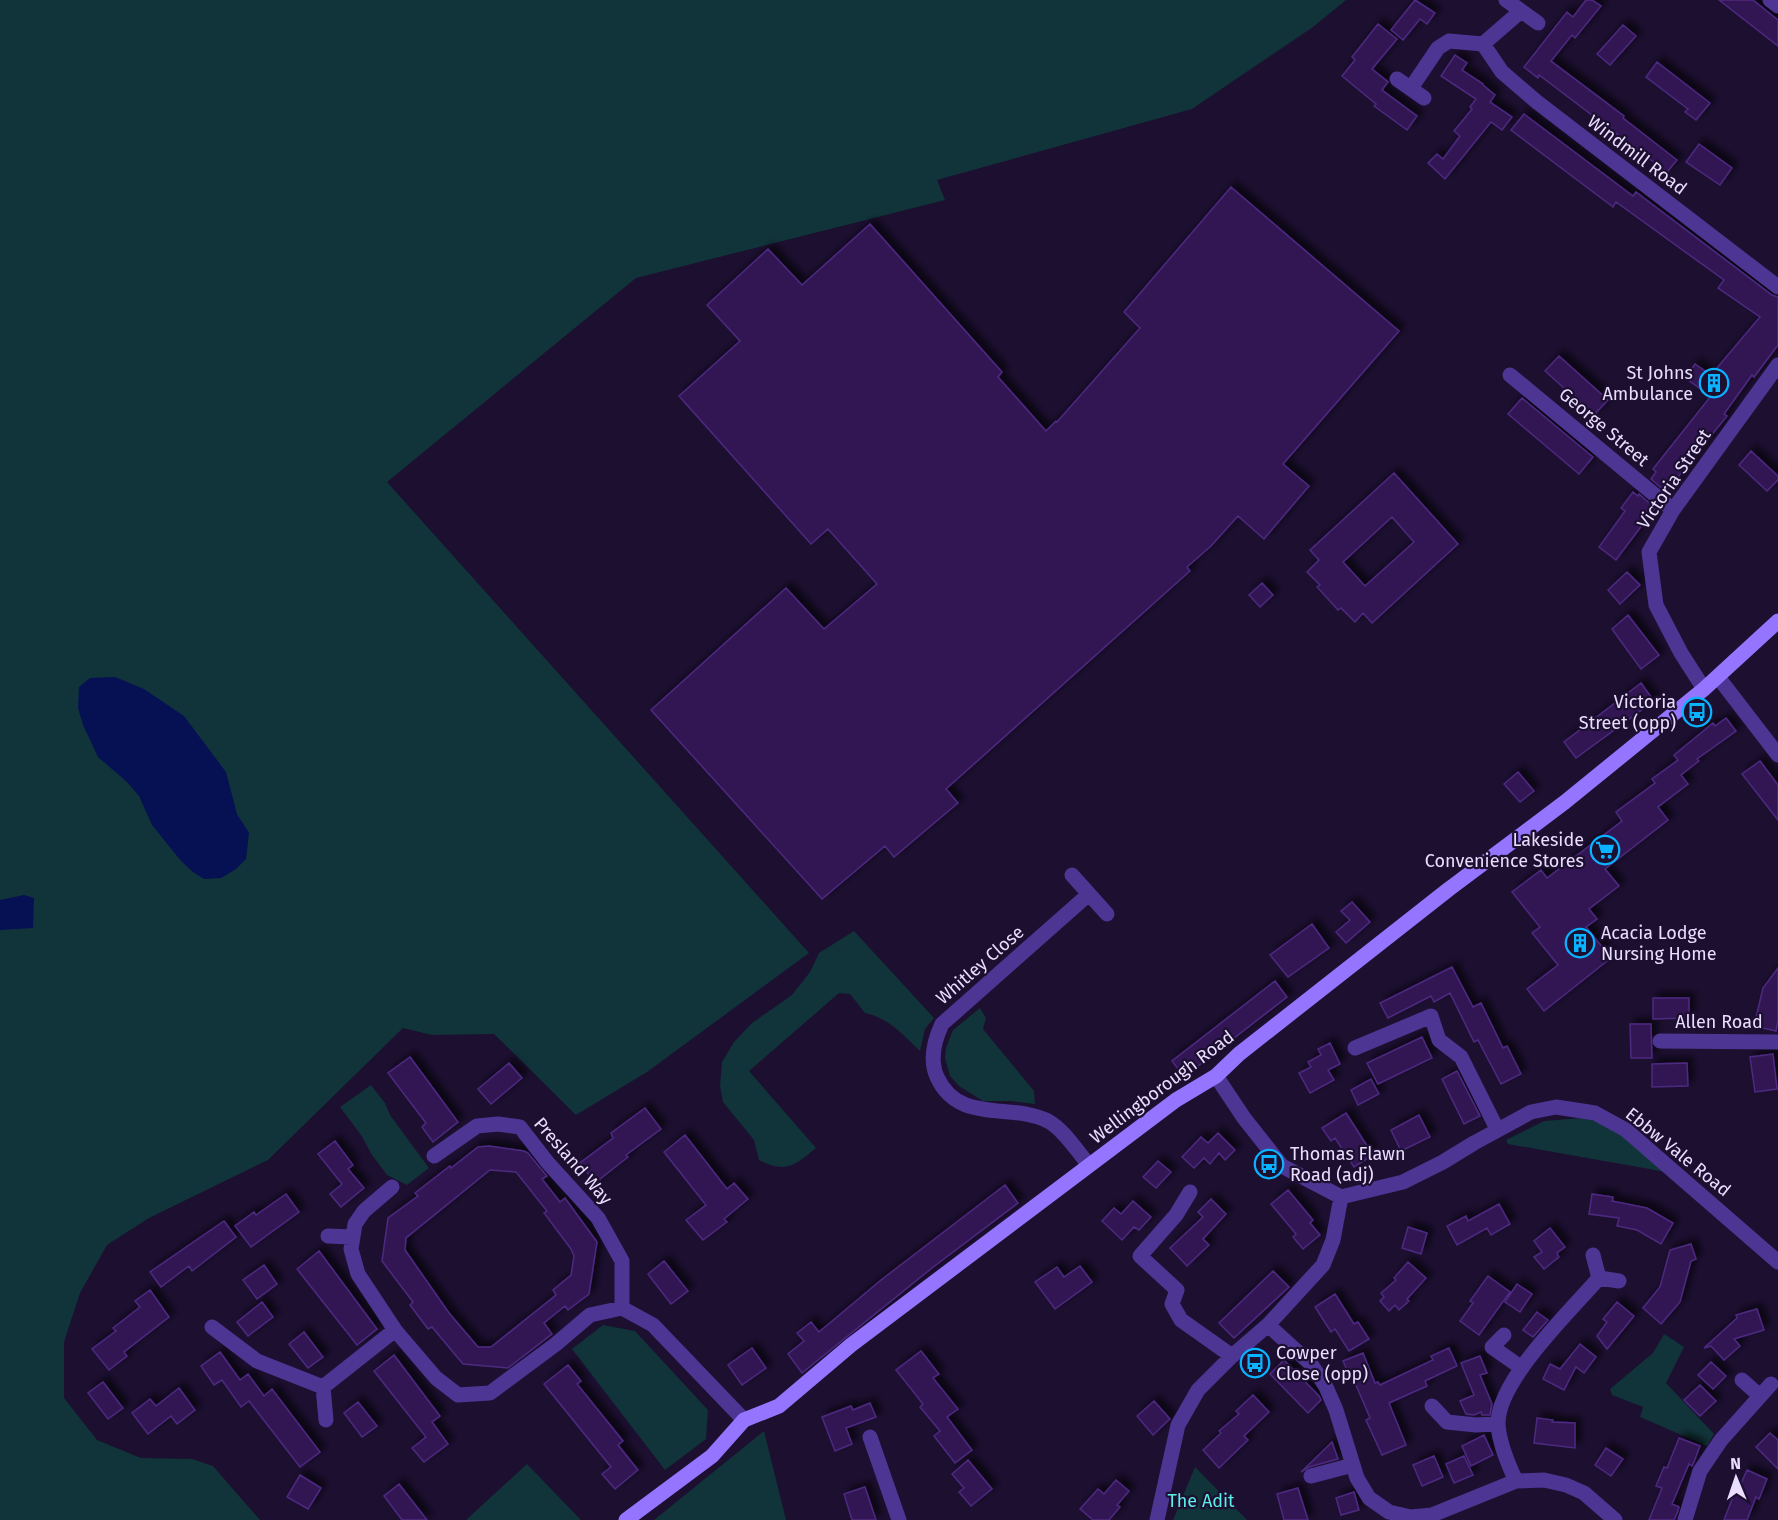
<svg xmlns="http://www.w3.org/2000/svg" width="1778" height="1520" viewBox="0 0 1778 1520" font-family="'Fira Sans',sans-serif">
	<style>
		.green { fill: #11333a }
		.water { fill: #051153 }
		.building { fill: #311953; stroke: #4d2981; stroke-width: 1.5; fill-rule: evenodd; filter: url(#shadow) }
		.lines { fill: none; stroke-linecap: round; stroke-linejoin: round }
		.street { stroke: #4d3593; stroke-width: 15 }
		.secondary { stroke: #9575ff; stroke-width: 15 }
		.labels { text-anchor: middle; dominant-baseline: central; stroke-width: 4.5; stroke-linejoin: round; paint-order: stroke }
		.street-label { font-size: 18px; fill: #e9deff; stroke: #1c0f30 }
		.poi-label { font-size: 18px; fill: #e9deff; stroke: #1c0f30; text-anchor: end }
		.park-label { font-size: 18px; fill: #5beee8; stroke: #1c0f30 }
	</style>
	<defs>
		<filter id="shadow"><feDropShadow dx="5.5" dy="-5.5" stdDeviation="3" flood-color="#0009"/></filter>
	</defs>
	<rect width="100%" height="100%" fill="#1c0f30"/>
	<path class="green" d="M0,0H1346L1313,27L1192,109L937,180L945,200L636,278L387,482L809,953L647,1072L576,1115L494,1034L432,1035L403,1028L268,1160L149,1218L107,1245L80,1293L64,1342V1398L97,1440L141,1458L192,1459L213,1466L260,1520H0Z
		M854,931L934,1018L925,1029L920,1051C903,1035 889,1018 865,1013L850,994L839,993L749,1071L816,1148C795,1165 787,1174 759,1160L754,1140L723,1102L720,1086L722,1062L734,1042L752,1023L792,995L810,972L819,953Z
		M980,1008L986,1018L983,1029L1034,1091L1035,1104L1011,1101H983L959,1086L950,1076L945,1058L946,1048L953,1030Z
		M371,1085L385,1103L390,1115L429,1168L407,1185L387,1175L372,1155L361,1135L340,1107Z
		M1581,1118L1604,1123L1624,1136L1666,1172L1508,1144L1506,1140L1544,1121Z
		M603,1325L635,1331L708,1410L706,1439L665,1470L572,1349Z
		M1664,1334L1684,1347L1666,1383L1714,1434L1707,1446L1640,1417L1643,1407L1612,1395L1610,1389L1653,1353Z
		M764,1431L786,1520H654Z
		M527,1464L581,1520H466Z
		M1195,1467L1247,1520H1173Z"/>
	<path class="water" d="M115,677L144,689L184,716L226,772L237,814L249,833L246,859L236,869L221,878L204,879L193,872L181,861L152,825L139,796L127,782L98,757L83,725L78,708L79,687L90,678Z
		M24,895L34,898L33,928L0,930V900Z"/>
	<path class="building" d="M1415,0L1435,13L1427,24L1420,19L1403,40L1391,30Z
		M1586,0H1592L1601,6L1575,38L1572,35L1551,61L1624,116L1623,118L1677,160L1667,172L1539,75L1538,78L1524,67L1567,12L1573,17Z
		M1719,0H1753L1778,20V46Z
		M1378,24L1397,39L1372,69L1388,82L1382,90L1417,116L1407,130L1374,106L1376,104L1342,76L1355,60L1352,57Z
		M1623,25L1636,36L1610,65L1597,54Z
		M1455,55L1467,63L1462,70L1483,84V85L1495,95L1490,102L1512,117L1502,130L1491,122L1445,179L1428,163L1437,154L1443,159L1460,136L1454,131L1472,109L1470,107L1476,99L1441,76Z
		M1657,62L1710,103L1696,120L1685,112L1688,109L1646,77Z
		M1524,114L1633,196L1636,192L1772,295L1778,297V345L1754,377L1752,375L1724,414L1727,416L1666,492L1651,479L1656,472L1653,469L1711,396L1685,378L1695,364L1711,375L1760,317L1718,288L1724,280L1616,202L1613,207L1511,130Z
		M1699,144L1732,168L1720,185L1686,162Z
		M1231,187L1399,331L1283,464L1309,486L1264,539L1238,516L1211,546L1187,567L1190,571L946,789L958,803L894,857L885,846L822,899L651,710L786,588L824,629L877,584L828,529L811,544L679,396L740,341L707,305L768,249L802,285L870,224L1002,372L998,377L1046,431L1056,421L1057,422L1140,328L1124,312Z
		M1559,356L1608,400L1594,415L1545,371Z
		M1522,398L1593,457L1579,474L1508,414Z
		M1751,451L1778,476V480L1767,491L1739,465Z
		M1394,473L1458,544L1372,623L1363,613L1355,622L1341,608L1338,610L1317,587L1320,585L1307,572L1319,560L1310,550ZM1392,517L1414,542L1365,586L1343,562Z
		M1633,492L1638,496L1639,494L1655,508L1616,560L1599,547L1625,511L1621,508Z
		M1627,572L1640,585L1620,604L1608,590Z
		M1262,583L1273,595L1260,607L1249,595Z
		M1628,615L1659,655L1641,669L1612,629Z
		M1641,683L1654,701L1576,758L1564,742Z
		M1726,718L1736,731L1697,759L1699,761L1681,775L1688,784L1658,807L1668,820L1605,869L1619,886L1589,909L1597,919L1586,927L1611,958L1544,1011L1527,989L1558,965L1532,933L1540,927L1512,892L1541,870L1547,878L1622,821L1616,812L1655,783L1652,779L1678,760L1674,755L1713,723L1715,726Z
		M1760,761L1778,785V820L1742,774Z
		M1518,772L1534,791L1520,802L1504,784Z
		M1352,902L1370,922L1346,943L1336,932L1350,920L1341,911Z
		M1312,924L1329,948L1288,977L1270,955Z
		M1452,967L1473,1007L1481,1003L1503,1048L1507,1046L1521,1074L1501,1084L1478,1040L1474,1042L1450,993L1434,1002L1431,996L1388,1018L1380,1003Z
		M1778,968V1020L1776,1031L1754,1026L1763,988Z
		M1275,981L1287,997L1184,1077L1172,1061Z
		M1653,998H1689V1018L1653,1019Z
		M1630,1024H1651L1652,1058H1631Z
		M1422,1037L1432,1058L1378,1084L1367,1063Z
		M1330,1043L1340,1064L1328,1070L1334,1080L1310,1093L1299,1073L1311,1067L1308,1062L1321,1055L1318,1049Z
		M1773,1054L1777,1089L1755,1092L1750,1057Z
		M410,1057L458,1122L433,1142L422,1127L426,1123L388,1073Z
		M509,1063L522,1078L491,1104L478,1089Z
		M1687,1063L1688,1086L1652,1087V1064Z
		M1457,1071L1480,1116L1464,1124L1442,1079Z
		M1371,1079L1379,1094L1358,1105L1351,1090Z
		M645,1108L661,1129L626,1155L628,1157L595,1183L580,1163L613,1138L611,1133Z
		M1346,1113L1373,1155L1354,1167L1335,1138L1331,1141L1322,1128Z
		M1419,1115L1430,1137L1401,1151L1391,1130Z
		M1218,1133L1235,1150L1225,1160L1219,1153L1210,1164L1204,1158L1194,1168L1182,1157L1201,1137L1208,1143Z
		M685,1135L727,1189L734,1183L748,1199L724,1219L727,1222L703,1240L686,1220L706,1205L664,1152Z
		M335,1141L353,1165L348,1169L364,1188L341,1207L330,1194L342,1184L318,1154Z
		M489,1146L524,1151L528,1153L547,1176L542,1179L560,1202L565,1198L597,1242L589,1294L568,1310L565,1306L544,1323L552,1334L508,1368L463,1364L432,1327L428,1329L410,1305L413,1302L382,1261L388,1218L418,1196L415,1193L450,1166L451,1168L478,1147ZM490,1170L516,1172L547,1211L544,1213L571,1249L574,1256L571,1275L553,1290L556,1295L491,1347H478L449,1313L405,1250L406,1238Z
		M1158,1161L1171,1172L1156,1188L1143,1177Z
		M1005,1185L1018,1203L932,1268L802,1373L788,1354L804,1341L797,1333L811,1322L819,1332L881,1280Z
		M1288,1190L1313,1220L1310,1223L1320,1235L1303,1249L1293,1237L1296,1234L1271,1204Z
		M286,1194L299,1212L251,1247L235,1226L254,1212L256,1215Z
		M1592,1194L1613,1197L1612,1201L1647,1208L1673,1223L1661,1244L1637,1230L1617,1226L1619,1218L1589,1214Z
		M1211,1199L1226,1214L1203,1239L1209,1245L1187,1266L1170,1248L1203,1217L1198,1212Z
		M1133,1201L1151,1217L1139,1230L1134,1227L1122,1240L1102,1221L1114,1208L1121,1214Z
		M1499,1204L1510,1224L1491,1235L1487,1228L1457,1245L1447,1226L1466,1216L1468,1221Z
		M224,1221L236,1237L192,1271L189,1266L161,1287L150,1272Z
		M1408,1227L1427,1233L1421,1254L1402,1248Z
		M1550,1228L1565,1247L1557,1253L1559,1257L1544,1269L1534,1257L1542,1252L1534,1241Z
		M1691,1244L1696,1259L1691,1261L1680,1302L1661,1324L1643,1308L1660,1287L1670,1250Z
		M319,1251L377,1329L357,1345L297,1269Z
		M664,1261L688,1291L671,1304L648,1274Z
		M1408,1262L1426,1278L1407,1299L1409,1301L1399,1310L1395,1305L1389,1311L1380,1301L1384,1297L1381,1293L1396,1280L1394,1278Z
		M264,1265L277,1284L257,1299L243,1280Z
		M1080,1266L1092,1282L1055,1309L1035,1282L1057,1267L1064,1277Z
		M1273,1271L1289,1287L1234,1338L1219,1323Z
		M1488,1276L1510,1292L1479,1335L1460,1321L1473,1303L1470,1301Z
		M1517,1284L1532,1294L1520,1312L1505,1302Z
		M150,1290L169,1317L124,1352L127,1356L109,1370L92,1349L116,1331L113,1328L140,1307L135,1301Z
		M1335,1294L1354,1324L1358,1322L1369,1339L1349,1351L1335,1329L1331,1332L1315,1307Z
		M262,1302L273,1317L248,1336L237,1322Z
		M1617,1302L1634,1316L1607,1349L1597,1336L1607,1322L1603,1319Z
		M1757,1309L1764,1330L1734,1339L1740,1346L1724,1360L1711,1346L1704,1348L1737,1318L1736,1315Z
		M1537,1312L1548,1320L1533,1337L1523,1330Z
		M304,1332L323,1357L308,1368L289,1344Z
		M1580,1344L1596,1357L1584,1373L1576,1367L1564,1390L1543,1379L1550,1364L1560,1369Z
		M752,1348L766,1368L742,1385L728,1365Z
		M1449,1348L1457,1366L1425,1381L1427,1386L1389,1403L1406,1445L1382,1455L1366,1420L1370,1418L1353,1378L1351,1379L1343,1361L1363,1353L1375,1383L1378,1382L1380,1385L1433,1360L1431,1356Z
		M921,1351L939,1374L933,1378L958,1409L947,1417L972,1450L955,1463L934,1436L940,1431L920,1407L923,1404L896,1370Z
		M220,1352L240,1380L248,1374L264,1396L272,1389L320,1452L300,1467L249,1401L241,1407L222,1380L214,1385L201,1366Z
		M394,1355L440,1416L432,1422L448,1444L424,1462L412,1448L426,1437L374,1371Z
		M1480,1356L1487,1373L1480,1375L1492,1404L1490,1415H1482L1481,1412L1474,1415L1466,1414L1460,1401L1474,1395L1461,1363Z
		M1284,1360L1319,1396L1321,1400L1308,1413L1270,1374Z
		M1711,1362L1726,1376L1713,1389L1698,1375Z
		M568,1365L581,1381L577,1384L623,1441L618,1445L638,1470L615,1489L602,1474L611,1467L544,1384Z
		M103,1382L123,1408L108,1419L88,1393Z
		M1700,1385L1716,1401L1700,1416L1684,1400Z
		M179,1388L195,1410L177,1424L171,1416L148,1434L132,1413L150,1399L156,1406Z
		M1253,1395L1269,1412L1244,1436L1248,1440L1219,1468L1203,1450L1221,1433L1219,1431L1239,1414L1236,1411Z
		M1154,1401L1170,1419L1153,1435L1137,1416Z
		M358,1402L377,1426L362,1437L344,1413Z
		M870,1403L876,1417L846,1428L852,1444L835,1451L822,1417L851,1406L853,1410Z
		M1537,1418L1553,1420L1552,1422L1575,1423V1448L1534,1443Z
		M1770,1433L1778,1440V1469L1756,1447Z
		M1484,1435L1493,1455L1471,1466L1462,1446Z
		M1679,1438L1700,1446L1694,1462L1692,1466L1689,1464L1672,1504L1679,1507L1678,1511L1674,1520H1649L1662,1488L1656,1486L1664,1467L1667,1468Z
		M1332,1442L1338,1459L1309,1467L1301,1472Z
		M1606,1448L1623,1459L1611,1476L1595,1465Z
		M1434,1456L1443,1477L1422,1486L1413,1465Z
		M1464,1456L1473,1475L1454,1483L1446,1464Z
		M968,1460L992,1489L971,1506L959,1492L964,1488L952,1474Z
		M1747,1470L1767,1479L1759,1499L1756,1497L1747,1520H1724L1734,1494L1736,1495Z
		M300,1475L321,1488L308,1509L287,1497Z
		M1116,1480L1129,1491L1117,1505L1120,1507L1109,1520H1093L1080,1509L1098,1489L1104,1494Z
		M399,1484L427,1520H402L384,1496Z
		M865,1487L876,1520H852L844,1494Z
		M1298,1488L1308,1520H1284L1277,1494Z
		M1354,1492L1359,1510L1341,1515L1336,1498Z"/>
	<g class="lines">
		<path class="street" d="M1506,0L1538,23
			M1770,0L1778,6
			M1483,44L1521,11
			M1397,79L1424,98
			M1411,88L1438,48L1449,41L1483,44L1502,72L1537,102L1778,287
			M1510,375L1673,510
			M1718,677L1778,755
			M1704,689L1681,653L1656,605L1649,552L1673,510L1778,365
			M1072,875L1107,914
			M1089,894L942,1024C934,1041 929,1059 937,1077C959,1125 1011,1102 1048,1121C1064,1130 1077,1151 1089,1165
			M1660,1041L1778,1042
			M1355,1048L1431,1016L1439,1040L1461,1057L1497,1129
			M1216,1076L1244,1118L1282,1166L1341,1197L1403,1182L1443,1162L1474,1143L1531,1112L1556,1107L1595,1113L1626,1130L1778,1262
			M434,1156L477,1126L498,1124L520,1127L548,1163L598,1218L622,1261V1308L653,1325L744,1420
			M392,1187L364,1211L355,1224L351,1249L358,1274L395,1330L436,1378L458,1395L490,1393L556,1344L590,1315L622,1308
			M1190,1192L1176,1215L1140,1256L1177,1290L1172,1304L1181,1320L1232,1356
			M328,1236L352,1237
			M1593,1255L1599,1278
			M1599,1278L1619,1281
			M1268,1325L1311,1364L1326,1387L1336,1410L1357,1478L1369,1498L1389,1512L1411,1517L1432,1515L1516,1481L1544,1480L1566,1485L1584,1493L1615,1520
			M212,1327L257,1361L323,1387L395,1330
			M1504,1335L1492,1347L1522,1368
			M1742,1380L1760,1396
			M323,1387L326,1420
			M1432,1406L1447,1422L1476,1425L1498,1424
			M870,1437L899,1520
			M1311,1476L1353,1465
			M1516,1481C1508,1464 1499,1443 1498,1424C1497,1381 1571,1310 1599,1278
			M1157,1520L1178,1425L1198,1390L1232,1356L1268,1325L1323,1265L1333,1240L1341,1197
			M1685,1520L1700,1471L1721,1440L1771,1384"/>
		<path class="secondary" d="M626,1520L712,1456L744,1420L779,1406L851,1345L1176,1100L1216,1076L1239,1054L1449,889L1565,802L1704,689L1778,621"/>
	</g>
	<defs>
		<g id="building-ring" transform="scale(1.5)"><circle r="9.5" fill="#1c0f30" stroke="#0ab3ff" stroke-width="1.5"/><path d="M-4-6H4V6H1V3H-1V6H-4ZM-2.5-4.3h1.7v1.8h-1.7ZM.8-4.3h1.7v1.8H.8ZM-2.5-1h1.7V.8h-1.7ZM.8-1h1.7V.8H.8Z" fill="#0ab3ff"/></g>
		<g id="bus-ring" transform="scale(1.5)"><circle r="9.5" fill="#1c0f30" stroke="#0ab3ff" stroke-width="1.5"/><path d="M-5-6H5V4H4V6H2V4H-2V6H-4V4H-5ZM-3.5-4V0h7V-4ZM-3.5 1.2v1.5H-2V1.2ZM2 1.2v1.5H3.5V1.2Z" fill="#0ab3ff"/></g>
		<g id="supermarket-ring" transform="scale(1.5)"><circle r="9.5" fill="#1c0f30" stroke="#0ab3ff" stroke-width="1.5"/><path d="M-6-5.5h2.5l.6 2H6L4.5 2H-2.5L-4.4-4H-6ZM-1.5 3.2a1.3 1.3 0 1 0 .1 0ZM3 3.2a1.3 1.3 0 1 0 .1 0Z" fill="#0ab3ff"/></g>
	</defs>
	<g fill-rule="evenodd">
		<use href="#building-ring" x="1714" y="383"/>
		<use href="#bus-ring" x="1697" y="712"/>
		<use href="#supermarket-ring" x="1605" y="850"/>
		<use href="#building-ring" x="1580" y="943"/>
		<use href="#bus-ring" x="1269" y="1164"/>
		<use href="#bus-ring" x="1255" y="1363"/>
	</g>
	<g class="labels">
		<g class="street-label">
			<text transform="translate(1637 155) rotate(37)">Windmill Road</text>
			<text transform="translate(1604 427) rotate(40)">George Street</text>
			<text transform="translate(1674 479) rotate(-56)">Victoria Street</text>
			<text transform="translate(980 965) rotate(-41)">Whitley Close</text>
			<text x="1719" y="1022">Allen Road</text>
			<text transform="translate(1162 1087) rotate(-37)">Wellingborough Road</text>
			<text transform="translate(1678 1152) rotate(39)">Ebbw Vale Road</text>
			<text transform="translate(573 1161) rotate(49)">Presland Way</text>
		</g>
		<g class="poi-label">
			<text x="1693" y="373">St Johns<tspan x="1693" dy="21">Ambulance</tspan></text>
			<text x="1676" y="702">Victoria<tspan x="1676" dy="21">Street (opp)</tspan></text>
			<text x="1584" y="840">Lakeside<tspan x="1584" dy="21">Convenience Stores</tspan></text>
			<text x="1601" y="933" text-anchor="start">Acacia Lodge<tspan x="1601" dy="21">Nursing Home</tspan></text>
			<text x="1290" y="1154" text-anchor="start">Thomas Flawn<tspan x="1290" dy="21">Road (adj)</tspan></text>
			<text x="1276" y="1353" text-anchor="start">Cowper<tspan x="1276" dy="21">Close (opp)</tspan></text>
		</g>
		<g class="park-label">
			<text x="1201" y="1501">The Adit</text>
		</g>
	</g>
	<g transform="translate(1736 1478) rotate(358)" stroke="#1c0f30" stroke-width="4.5" paint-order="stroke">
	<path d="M0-4.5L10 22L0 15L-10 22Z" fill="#e9deff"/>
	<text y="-9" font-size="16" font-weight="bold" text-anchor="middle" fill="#e9deff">N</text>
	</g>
</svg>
